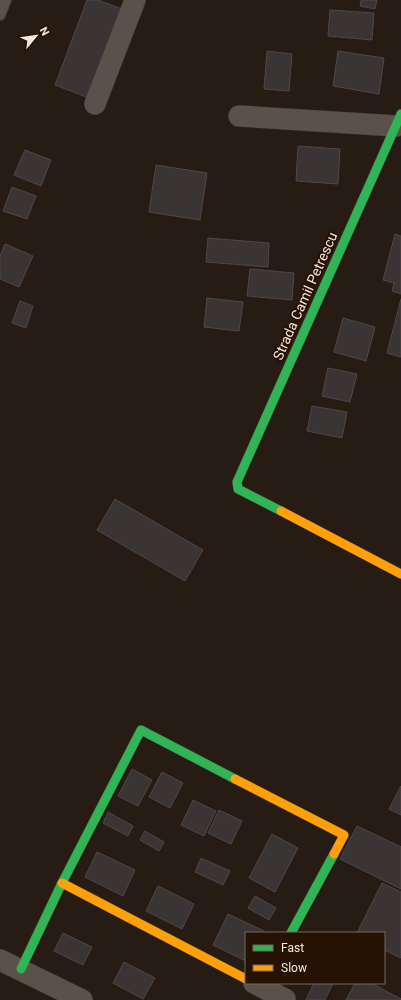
<svg xmlns="http://www.w3.org/2000/svg" width="401" height="1000" viewBox="0 0 401 1000" font-family="Roboto,sans-serif">
	<style>
		.building { fill: #3b3435; stroke: #4f4748 }
		.lines { fill: none; stroke-linecap: round; stroke-linejoin: round }
		.lane-casing { stroke: #423932; stroke-width: 12 }
		.street-casing { stroke: #423932; stroke-width: 22 }
		.fast-casing { stroke: #423932; stroke-width: 10 }
		.slow-casing { stroke: #423932; stroke-width: 10 }
		.lane { stroke: #5a514b; stroke-width: 10 }
		.street { stroke: #5a514b; stroke-width: 21 }
		.fast { stroke: #30b455; stroke-width: 9 }
		.slow { stroke: #ff9f0a; stroke-width: 9 }
		.labels { text-anchor: middle; dominant-baseline: central; stroke-width: 4; stroke-linejoin: round; paint-order: stroke }
		.street-label { font-size: 14px; fill: #f6e8de; stroke: #251203 }
	</style>
	<rect width="100%" height="100%" fill="#271c13"/>
	<path class="building" d="M87,0H98L122,9L89,98L55,85Z
		M361,0H377L375,9L360,6Z
		M330,10L374,13L372,40L328,36Z
		M267,51L292,54L289,91L264,89Z
		M338,51L384,58L379,94L333,86Z
		M298,146L340,149L338,184L296,181Z
		M25,150L51,160L41,186L14,175Z
		M156,165L207,173L200,220L149,212Z
		M12,187L36,196L27,219L3,211Z
		M395,234L401,236V294L392,291L394,283L383,280Z
		M208,238L269,243L268,267L206,262Z
		M5,244L33,256L19,287L0,279V256Z
		M250,269L294,273L292,300L247,296Z
		M207,298L243,302L239,331L204,327Z
		M401,299V357L387,353Z
		M20,301L33,306L26,328L12,323Z
		M343,318L375,327L366,361L334,352Z
		M328,368L357,374L350,402L322,396Z
		M312,406L347,412L342,438L307,431Z
		M115,499L203,550L185,581L97,530Z
		M132,769L152,780L138,806L118,796Z
		M162,772L183,783L170,808L149,797Z
		M401,786V815L389,809Z
		M193,800L216,811L204,836L181,825Z
		M219,810L242,821L231,844L208,833Z
		M108,812L133,826L128,836L103,823Z
		M357,826L401,847V889L340,859Z
		M145,831L164,842L159,851L140,840Z
		M272,834L298,848L275,892L249,878Z
		M97,852L135,870L123,896L85,877Z
		M201,858L230,871L223,885L195,872Z
		M382,883L401,892V958L384,950V933H357Z
		M158,886L194,904L182,929L146,911Z
		M255,896L276,908L269,920L248,908Z
		M228,914L264,931L263,933H246V961L213,945Z
		M63,933L92,947L83,965L54,951Z
		M124,962L155,978L143,999L113,983Z
		M314,983H333L325,1000H306Z
		M355,983H371L401,999V1000H346Z"/>
	<g class="lines">
		<g class="lane-casing">
			<path id="lane" d="M0,15L6,0"/>
		</g>
		<g class="street-casing">
			<path id="street" d="M95,104L135,0
				M239,116L396,126
				M0,960L82,1000
				M254,983L285,999V1000"/>
		</g>
		<g class="fast-casing">
			<path id="fast" d="M281,511L238,489L237,482L401,114
				M291,933L334,854
				M21,969L62,883L141,730L235,779"/>
		</g>
		<g class="slow-casing">
			<path id="slow" d="M281,511L401,574
				M235,779L344,835L334,854
				M62,883L246,979"/>
		</g>
		<use href="#lane" class="lane"/>
		<use href="#street" class="street"/>
		<use href="#fast" class="fast"/>
		<use href="#slow" class="slow"/>
	</g>
	<g class="labels">
		<g class="street-label">
			<text transform="translate(305 296) rotate(-66)">Strada Camil Petrescu</text>
		</g>
	</g>
	<rect x="245" y="932" width="140" height="52" fill="#251203" stroke="#79685b"/>
	<rect x="253" y="945" width="20" height="6" fill="#30b455" stroke="#79685b"/>
	<text x="281" y="952" font-size="12" fill="#f6e8de">Fast</text>
	<rect x="253" y="965" width="20" height="6" fill="#ff9f0a" stroke="#79685b"/>
	<text x="281" y="972" font-size="12" fill="#f6e8de">Slow</text>
	<g transform="translate(36 36) rotate(61)" stroke="#251203" stroke-width="3" paint-order="stroke">
	<path d="M0-3L7 15L0 10L-7 15Z" fill="#f6e8de"/>
	<text y="-6" font-size="11" font-weight="bold" text-anchor="middle" fill="#f6e8de">N</text>
	</g>
</svg>
